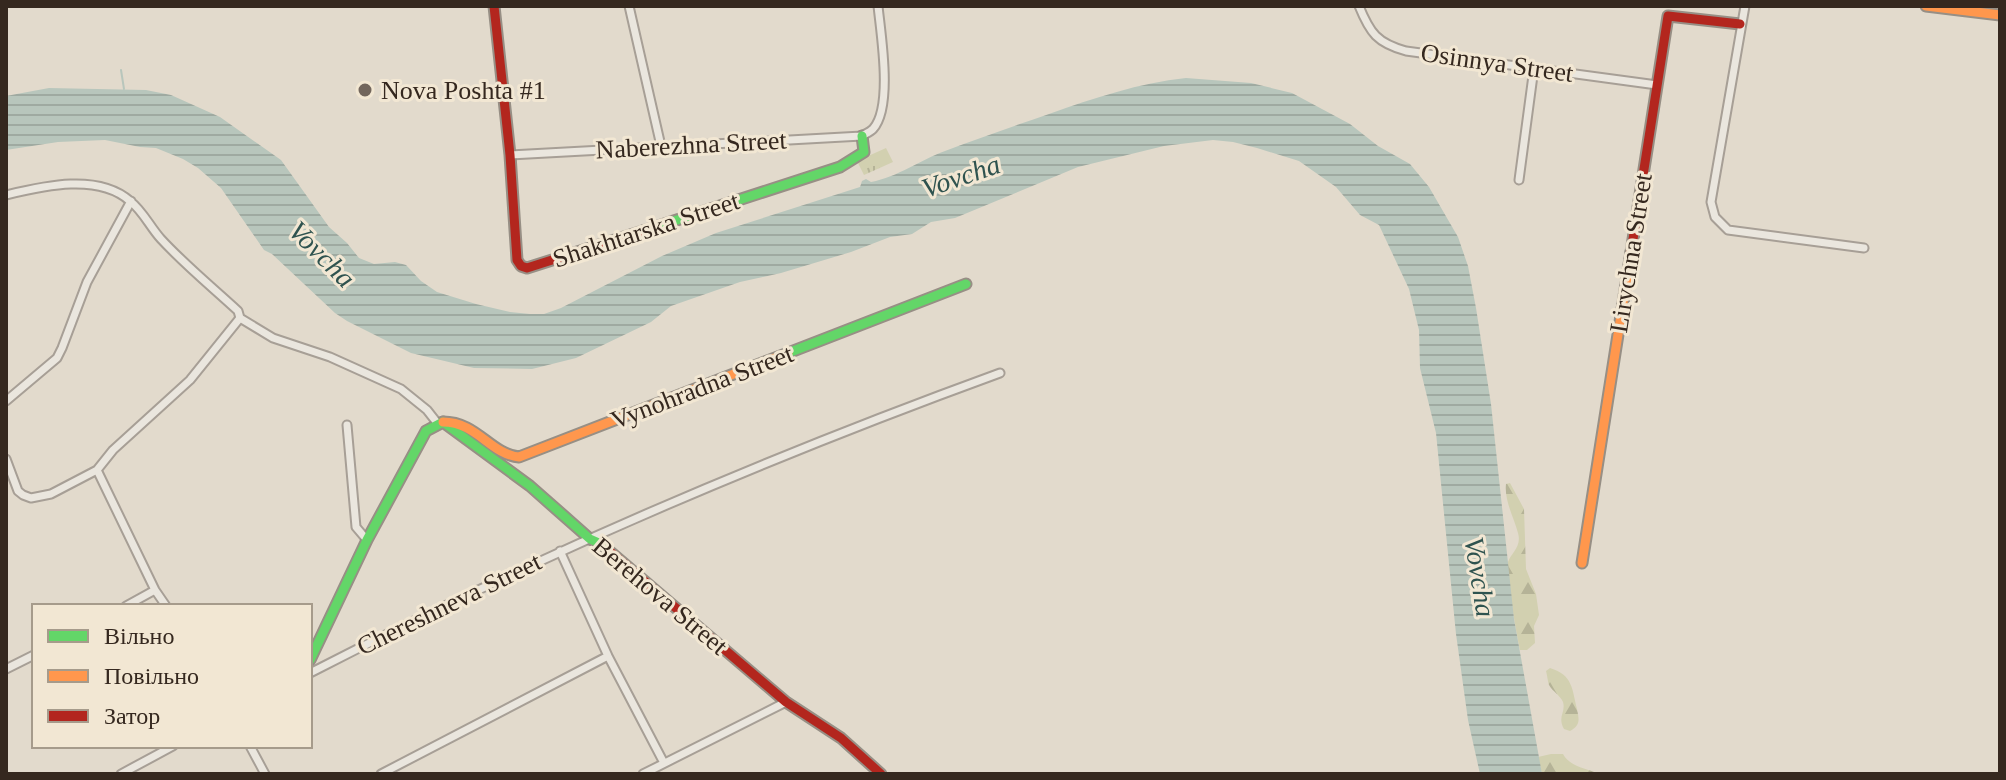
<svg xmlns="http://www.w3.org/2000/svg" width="2006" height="780" viewBox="0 0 2006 780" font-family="Georgia,serif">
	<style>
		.forest { fill: url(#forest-firs) }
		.park { fill: url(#park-tufts) }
		.water { fill: url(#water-rules) }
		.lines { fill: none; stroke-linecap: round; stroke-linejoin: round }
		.stream { stroke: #b8c6bc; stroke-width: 2 }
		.street-casing { stroke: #a79f96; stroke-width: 11 }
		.fast-casing { stroke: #978f85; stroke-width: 13 }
		.slow-casing { stroke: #978f85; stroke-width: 13 }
		.jam-casing { stroke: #978f85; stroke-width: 13 }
		.street { stroke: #eae6de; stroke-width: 7 }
		.fast { stroke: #63d668; stroke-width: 9 }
		.slow { stroke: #ff974d; stroke-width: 9 }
		.jam { stroke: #b3261e; stroke-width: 9 }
		.poi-dot { fill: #72665c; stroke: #f2e7d3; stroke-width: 3 }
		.labels { text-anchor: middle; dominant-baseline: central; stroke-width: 6; stroke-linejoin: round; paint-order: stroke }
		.street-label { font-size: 26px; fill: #35281f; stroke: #f2e7d3 }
		.poi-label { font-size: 26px; fill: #35281f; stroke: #f2e7d3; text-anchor: start }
		.water-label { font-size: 28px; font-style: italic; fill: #2f534f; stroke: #f2e7d3 }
	</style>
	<defs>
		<pattern id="forest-firs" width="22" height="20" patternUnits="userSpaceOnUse" patternTransform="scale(2)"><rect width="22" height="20" fill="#d2d0b0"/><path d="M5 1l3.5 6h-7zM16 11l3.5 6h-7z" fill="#b5b397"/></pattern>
		<pattern id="park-tufts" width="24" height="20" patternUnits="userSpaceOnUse" patternTransform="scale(2)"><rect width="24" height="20" fill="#d2d0b0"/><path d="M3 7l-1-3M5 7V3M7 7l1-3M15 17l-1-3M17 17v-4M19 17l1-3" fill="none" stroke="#b5b397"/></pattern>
		<pattern id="water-rules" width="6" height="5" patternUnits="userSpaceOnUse" patternTransform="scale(2)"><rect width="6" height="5" fill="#b8c6bc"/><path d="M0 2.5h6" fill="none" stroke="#9faaa1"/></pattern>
	</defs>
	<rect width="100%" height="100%" fill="#e2dacc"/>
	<path class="forest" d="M1510,483L1524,509L1526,569L1536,594L1539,615L1534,626L1535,643L1527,650H1520C1517,637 1505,570 1508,562C1511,553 1522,547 1518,533C1514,518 1504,500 1506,484Z
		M1550,668C1573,675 1572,689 1577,709C1579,719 1581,725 1570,731L1564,729C1557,716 1566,713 1563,702C1560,695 1553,692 1549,685C1548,683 1547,674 1546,671Z
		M1551,754H1563C1570,767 1586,768 1599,774H1542L1538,757Z"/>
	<path class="park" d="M886,148L893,162L864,175L857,161Z"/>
	<path class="water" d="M1186,78L1251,83L1292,93L1350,124L1378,146L1410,164L1429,187L1458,237L1468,266L1476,308L1491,404L1514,619L1542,774H1480L1468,720L1456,634L1436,433L1420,368L1419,330L1409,289L1379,225L1360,215L1336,187L1299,161L1257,148L1233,142L1213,140L1164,146L1078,167L955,218L931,222L912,234L890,237L851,252L781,273L740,282L671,306L651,322L576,358L532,369L474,368L411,353L347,321L335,313L272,254L264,250L221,188L198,168L183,159L156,148L140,147L105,140L58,142L6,150V96L49,88L146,90L171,95L220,117L281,160L329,227L347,243L359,258L374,264L395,262L406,265L421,281L437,292L476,304L510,312L530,314H544L561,308L662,256L716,233L860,187L862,181L866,179L871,182C898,177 920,160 945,151C979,138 1014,126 1049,114C1094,98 1139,83 1186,78Z"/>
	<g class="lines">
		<path class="stream" d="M121,70L124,89"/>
		<g class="street-casing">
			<path id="street" d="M629,6L661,146
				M1359,6C1370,33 1377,43 1406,51L1657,85
				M1745,6L1711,202L1715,217L1728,230L1864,248
				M510,155L862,136C865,134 870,132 873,129C893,107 881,35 878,6
				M1519,180L1534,68
				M6,195C44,186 98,173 130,201C143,211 150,227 161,239C185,265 212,287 238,311L240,318
				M240,318L273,338L330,357L401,389L427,410L438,424
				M6,401L57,358L62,348L87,282L131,201
				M347,425L356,527L367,540
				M6,459L18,491L23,495L31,498L51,494L97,470L113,450L190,380L240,318
				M97,470L155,590L166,606
				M560,551L608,656L664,763
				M126,606L155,590
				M6,669L34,655
				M310,673C533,558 764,459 1000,373
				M250,746L265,774
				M121,774L173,746
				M381,774L608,656
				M643,774L786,702"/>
		</g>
		<g class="fast-casing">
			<path id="fast" d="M643,231L840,167L864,152L862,136
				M788,353L966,284
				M310,660L367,540L426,431L443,422L530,486L590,539L599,543L608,550"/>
		</g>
		<g class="slow-casing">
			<path id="slow" d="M1926,6L2000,15
				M443,422C477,422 490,454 519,457L788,353
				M1582,563L1631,252"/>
		</g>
		<g class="jam-casing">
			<path id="jam" d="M494,6L510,155L517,260L521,266L527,268L643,231
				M1631,252L1668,16L1740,24
				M608,550L786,702L841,738L881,774"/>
		</g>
		<use href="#street" class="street"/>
		<use href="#fast" class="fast"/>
		<use href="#slow" class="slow"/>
		<use href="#jam" class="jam"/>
	</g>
	<circle class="poi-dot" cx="365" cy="90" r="8"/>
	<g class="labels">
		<g class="street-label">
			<text transform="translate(1497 63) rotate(8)">Osinnya Street</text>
			<text transform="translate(691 145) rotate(-3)">Naberezhna Street</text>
			<text transform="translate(646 230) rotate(-18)">Shakhtarska Street</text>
			<text transform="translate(1631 253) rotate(-81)">Lirychna Street</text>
			<text transform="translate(702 387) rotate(-21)">Vynohradna Street</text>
			<text transform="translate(660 596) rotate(40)">Berehova Street</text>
			<text transform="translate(449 604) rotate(-26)">Chereshneva Street</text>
		</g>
		<g class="poi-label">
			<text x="381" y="90">Nova Poshta #1</text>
		</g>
		<g class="water-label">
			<text transform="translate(961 176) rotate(-19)">Vovcha</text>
			<text transform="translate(322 254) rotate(45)">Vovcha</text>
			<text transform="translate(1480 577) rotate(81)">Vovcha</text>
		</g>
	</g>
	<rect width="2006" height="780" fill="none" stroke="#35281f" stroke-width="16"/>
	<rect x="32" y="604" width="280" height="144" fill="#f2e7d3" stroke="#a69b8b" stroke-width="2"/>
	<rect x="48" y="630" width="40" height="12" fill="#63d668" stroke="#a69b8b" stroke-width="2"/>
	<text x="104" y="644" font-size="24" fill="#35281f">Вільно</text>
	<rect x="48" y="670" width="40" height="12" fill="#ff974d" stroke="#a69b8b" stroke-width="2"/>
	<text x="104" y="684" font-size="24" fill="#35281f">Повільно</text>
	<rect x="48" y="710" width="40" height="12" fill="#b3261e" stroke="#a69b8b" stroke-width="2"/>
	<text x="104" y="724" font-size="24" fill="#35281f">Затор</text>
</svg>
